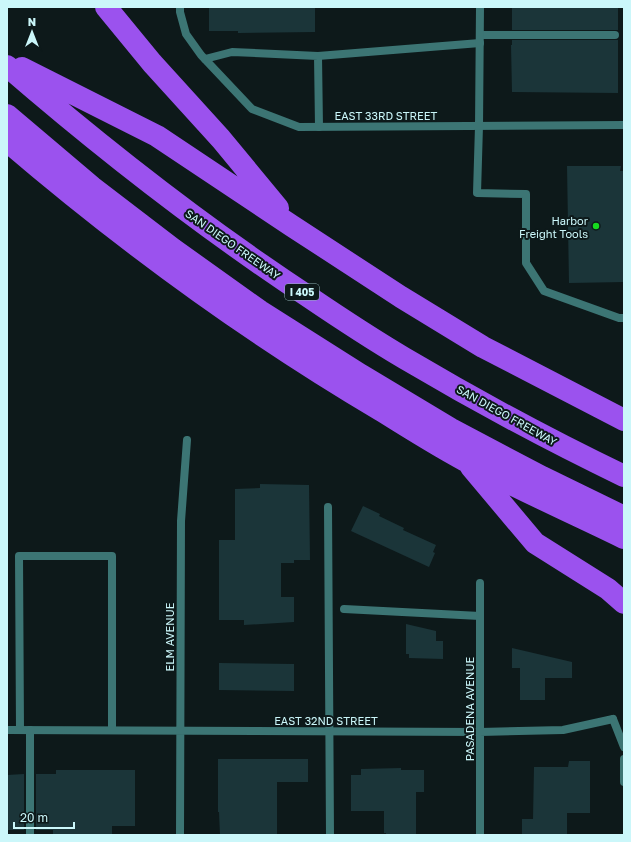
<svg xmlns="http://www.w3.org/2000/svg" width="631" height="842" viewBox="0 0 631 842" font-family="'Golos Text',sans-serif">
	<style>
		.building { fill: #1b3539 }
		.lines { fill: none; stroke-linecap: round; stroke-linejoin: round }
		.lane { stroke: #3c7574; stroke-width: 8 }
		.street { stroke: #3c7574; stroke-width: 8 }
		.highway { stroke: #9b52ee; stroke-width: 22 }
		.poi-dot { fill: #16db1f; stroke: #0d191a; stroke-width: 1.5 }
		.labels { text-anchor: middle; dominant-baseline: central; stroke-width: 4; stroke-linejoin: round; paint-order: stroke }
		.shield { fill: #0d191a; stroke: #92b4b7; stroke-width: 1 }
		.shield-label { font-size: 10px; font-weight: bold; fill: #cbf7fa }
		.street-label { font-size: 11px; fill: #cbf7fa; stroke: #0d191a }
		.poi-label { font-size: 11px; fill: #cbf7fa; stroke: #0d191a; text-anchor: end }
	</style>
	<rect width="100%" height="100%" fill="#0d191a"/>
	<path class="building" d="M209,7H315V32L238,33V31H209Z
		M512,7H618V30H512Z
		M512,40H618V93L512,92L511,45H512Z
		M567,166H621L620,171H624V282L569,283Z
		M260,484L309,485L310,560H294V563H281V597H294V622L244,625V620H219V540H235V489L260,488Z
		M363,506L380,514L379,516L404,528L403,530L436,545L433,552L435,553L429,567L351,531Z
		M406,624L436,631V641H443V659L409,658V654H406Z
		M512,648L572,662V678H545V700H520V668H512Z
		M219,663L294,664V691L219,690Z
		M218,759H308V782H277V835H220L219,812H218Z
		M569,761H590V813H567V835H522V819H533L534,767H568Z
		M401,768V770H424V792H416V835H386V833H384V811H351V775H361V769Z
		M56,770H135V826H112V835H60V834H53V830H36V774H56Z
		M24,774V830H7V775Z"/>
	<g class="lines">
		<path class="lane" d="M480,35H615
			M205,59L232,52L318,56
			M479,126L477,193L526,194V263L544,291L619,318H624
			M319,127L318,56L480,43
			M328,507L330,835
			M344,609L480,616
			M613,719L624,747
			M20,730L19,556H112V730
			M624,759V782
			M30,835V730"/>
		<path class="street" d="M180,7V12L186,34L201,55L252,109L299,127L624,125
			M479,126L480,7
			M7,730L480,732L563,730L613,719
			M180,835L181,521L187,440
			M480,835V583"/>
		<path class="highway" d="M106,7L152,63L221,139L278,208
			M7,66C103,149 203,227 309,297C340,318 372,339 404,358C475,400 549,440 624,476
			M22,68L157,136L292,226L401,297L483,347L624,420
			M7,115L92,187L173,249L260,311L361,375L451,429L542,477L624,517
			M7,141C125,242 248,332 382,411C409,428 436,445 464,460C516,488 571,512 624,538
			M471,467L535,543L608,589L624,603"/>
	</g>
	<circle class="poi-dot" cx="596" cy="226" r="4"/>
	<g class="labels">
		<rect class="shield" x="285" y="284" width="34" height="16" rx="3"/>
		<g class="shield-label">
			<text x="302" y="292">I 405</text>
		</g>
		<g class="street-label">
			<text x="386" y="115">EAST 33RD STREET</text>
			<text transform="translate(233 244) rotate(35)">SAN DIEGO FREEWAY</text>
			<text transform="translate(507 415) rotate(29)">SAN DIEGO FREEWAY</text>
			<text transform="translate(169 637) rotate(-90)">ELM AVENUE</text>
			<text transform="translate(469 709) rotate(-90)">PASADENA AVENUE</text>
			<text x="326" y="720">EAST 32ND STREET</text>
		</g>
		<g class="poi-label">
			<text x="588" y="220">Harbor<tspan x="588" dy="13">Freight Tools</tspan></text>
		</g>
	</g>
	<rect width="631" height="842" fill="none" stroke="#cbf7fa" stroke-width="16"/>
	<g transform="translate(32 32)" stroke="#0d191a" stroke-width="3" paint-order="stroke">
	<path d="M0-3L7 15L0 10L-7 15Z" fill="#cbf7fa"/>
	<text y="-6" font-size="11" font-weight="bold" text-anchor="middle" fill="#cbf7fa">N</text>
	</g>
	<path d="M14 822v6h60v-6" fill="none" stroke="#cbf7fa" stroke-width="2"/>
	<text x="20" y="822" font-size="12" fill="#cbf7fa" stroke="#0d191a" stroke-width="3" paint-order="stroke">20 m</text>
</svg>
